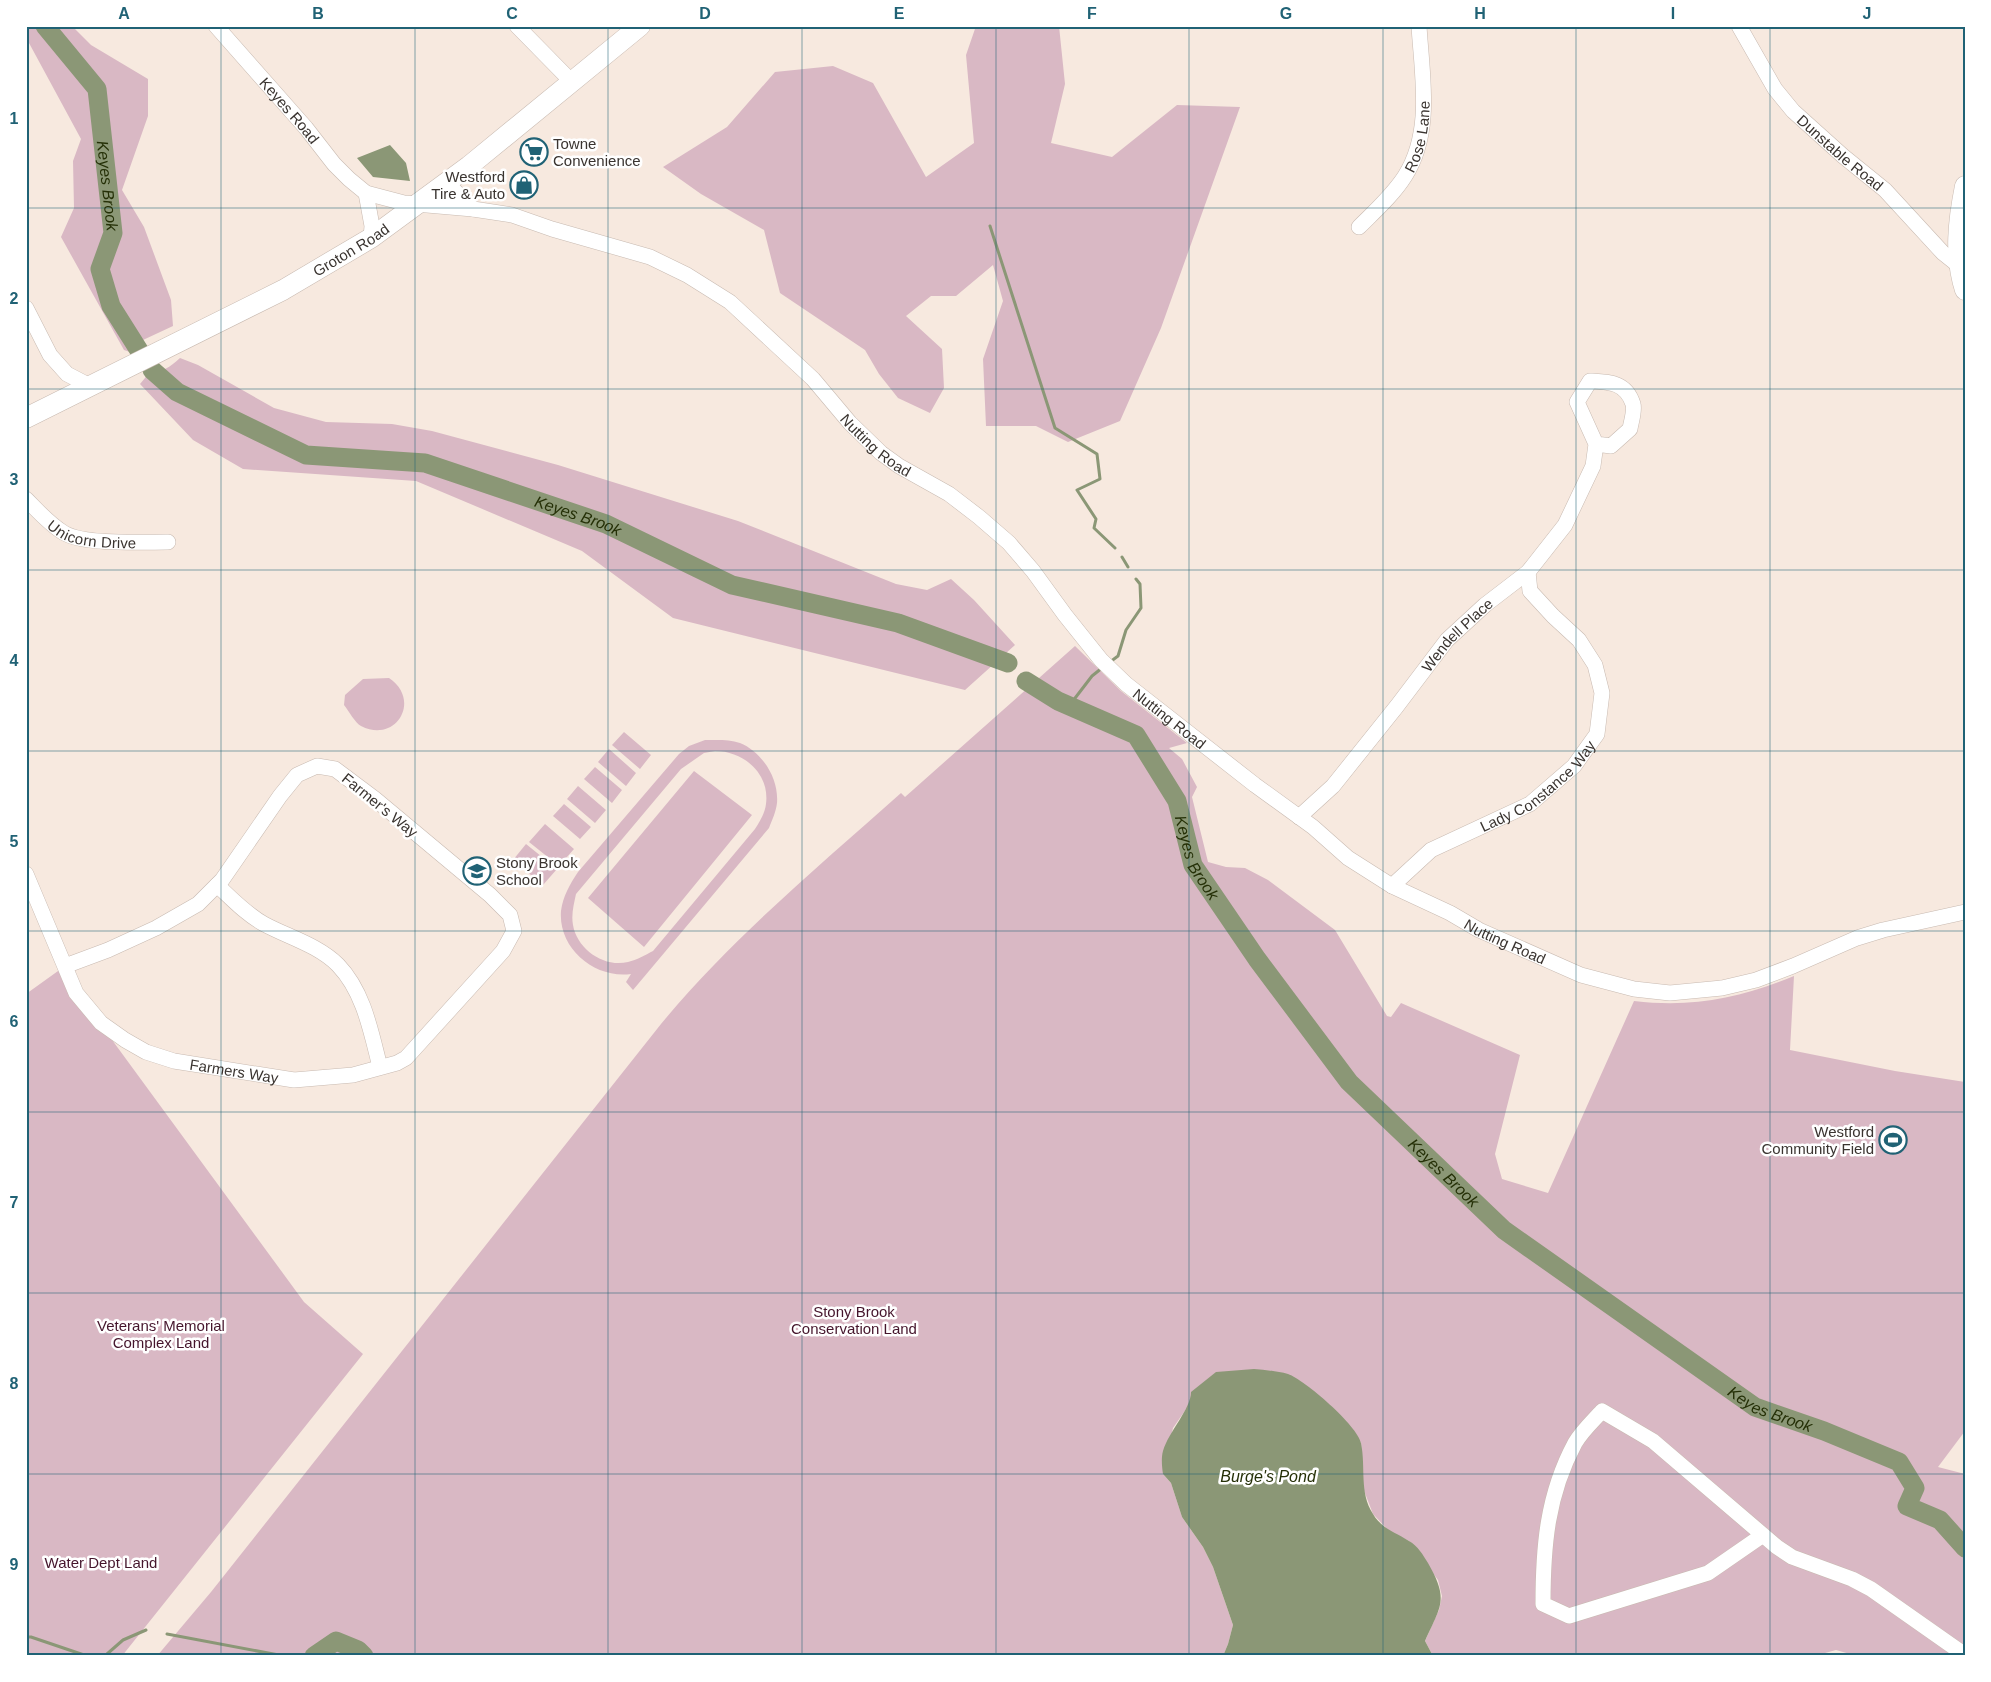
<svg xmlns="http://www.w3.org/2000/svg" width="1991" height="1682" viewBox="0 0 1991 1682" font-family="Helvetica,sans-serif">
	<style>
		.green { fill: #d9b8c4; fill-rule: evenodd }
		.water { fill: #8b9776 }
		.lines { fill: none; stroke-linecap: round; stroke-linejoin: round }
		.stream { stroke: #8b9776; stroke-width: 3 }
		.river { stroke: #8b9776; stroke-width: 19 }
		.minor-casing { stroke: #c8bab1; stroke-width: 16 }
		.major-casing { stroke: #c8bab1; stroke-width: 21 }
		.minor { stroke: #fff; stroke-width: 15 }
		.major { stroke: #fff; stroke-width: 20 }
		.grid { fill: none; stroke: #206275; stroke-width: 1; stroke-opacity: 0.55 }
		.labels { text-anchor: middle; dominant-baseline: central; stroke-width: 5; stroke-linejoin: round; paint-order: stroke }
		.street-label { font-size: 15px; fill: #3a3430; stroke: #fff }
		.poi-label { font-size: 15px; fill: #3a3430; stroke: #fff; text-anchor: start }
		.park-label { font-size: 15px; fill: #45152c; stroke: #fff }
		.water-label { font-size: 16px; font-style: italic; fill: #253007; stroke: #fff }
		.neatline { fill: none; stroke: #206275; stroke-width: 2 }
		.grid-label { font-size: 16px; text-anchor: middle; font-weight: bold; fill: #206275 }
	</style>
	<rect width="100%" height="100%" fill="#f7e9df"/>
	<path class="green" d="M26,26H72L91,45L148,79V116L122,190L144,227L171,300L173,326L143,340V350L136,354L124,350L61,237L74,208L73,161L81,139L29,43L26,42Z
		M976,26H1059L1065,84L1051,143L1112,157L1177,105L1240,107L1161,328L1120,421L1068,442L1036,426H986L983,359L1003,301L993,265L956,296H931L906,316L942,349L944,388L930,413L898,398L879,374L865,350L780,293L764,230L701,194L663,167L727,127L775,72L833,66L873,83L926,177L974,143L966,55Z
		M180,358L198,365L274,408L326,422L392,424L432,431L558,465L738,521L896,584L927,590L951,579L974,600L1015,645L965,690L673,618L582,551L416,481L243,469L193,440L140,384L150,372C163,372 170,367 180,358Z
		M1075,646L1121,691L1187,743L1169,748L1182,759L1197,787L1192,797L1208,862L1226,867L1245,868L1268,880L1335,930L1387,1016L1391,1017L1401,1003L1520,1055L1495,1154L1502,1179L1548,1193L1634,1001C1693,1008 1740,998 1794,976L1790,1050L1895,1071L1965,1082V1431L1938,1467L1965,1474V1656H1857L1836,1650L1814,1656H1433L1425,1641L1439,1610L1442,1596L1438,1580L1409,1541L1390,1532L1373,1514L1363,1488L1361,1442L1191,1402L1173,1428L1163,1474L1171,1483L1182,1517L1203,1547L1213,1567L1233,1625L1228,1644L1223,1656H157L211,1592L661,1024C732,938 818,867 901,793L905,797Z
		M389,678C422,700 396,744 361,726C355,723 349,711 344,705L345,695L363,679Z
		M624,732L651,755L640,769L612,745Z
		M705,740C716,740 729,739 740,743C762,752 779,778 777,803C776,812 772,820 769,828L633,990L626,982L631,974C595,979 558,949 561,911C563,896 570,884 578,872L679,754L689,746ZM715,751C743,751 770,773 766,804C765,813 760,821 755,829L653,951C645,955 637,960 628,962C604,968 577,949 573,925C571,914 574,904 576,894L681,769L704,753Z
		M609,749L636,773L626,786L598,762Z
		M595,767L622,790L612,803L584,779Z
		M694,771L752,815L644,947L588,898Z
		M578,786L606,810L595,823L567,799Z
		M564,804L591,827L580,839L553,816Z
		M545,824L574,849L559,866L529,842Z
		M526,844L557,869L543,885L513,860Z
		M65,966L74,988L304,1302L363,1354L122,1656H26V994Z"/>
	<path class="water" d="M390,145L406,163L410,181L373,177L357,158Z
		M1254,1369C1265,1370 1277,1371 1288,1374C1305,1380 1358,1426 1361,1443C1366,1468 1359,1492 1373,1514C1382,1529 1395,1532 1409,1541C1418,1546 1423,1555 1428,1563C1449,1600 1441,1605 1425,1641L1433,1656H1223L1228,1644L1233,1625L1213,1567L1203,1547L1182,1517L1171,1483L1163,1474C1162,1467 1161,1458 1163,1451C1169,1431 1191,1409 1191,1392L1216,1372Z"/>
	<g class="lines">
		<path class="stream" d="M990,226L1055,428L1097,454L1100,479L1077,490L1096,519L1094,528L1115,548
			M1122,557L1128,567
			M1110,662L1118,656L1126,630L1141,608L1140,584L1136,579
			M1069,706L1092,676L1102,668
			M167,1634L284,1656
			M26,1637H31L87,1656
			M107,1654L123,1640L146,1630"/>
		<g class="river">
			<path id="s1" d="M45,26L97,89L113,233L100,269L111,306L140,352"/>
			<path id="s2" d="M152,370L177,392L306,455L425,463L606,524L732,585L898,623L1008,663"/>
			<path id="s3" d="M1026,681L1058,701L1136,735L1177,801L1193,865L1257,959L1349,1082L1504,1230L1755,1407L1824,1431L1899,1462L1915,1488L1907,1506L1940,1520L1965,1548"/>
			<path d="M314,1656L336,1641L358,1650L364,1656"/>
		</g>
		<g class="minor-casing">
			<g id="minor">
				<path id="s4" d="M216,26L306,128L334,164L349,179L366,193L404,203L473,209L512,215L552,229L650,257L687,275L730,302L813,379L850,423L881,453L899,466L949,494L979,517L1009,543L1033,571L1065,615L1101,660L1126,684L1255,785L1313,827L1348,858L1392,886L1450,913L1479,930L1581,975L1634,989L1670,993L1722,988L1756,980L1793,966L1857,938L1883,930L1965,912"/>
				<path d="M517,26L571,81"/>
				<path id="s5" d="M1739,26L1775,89L1793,111L1843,156L1885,190L1943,253L1958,265"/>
				<path d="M447,183L473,209"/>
				<path d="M366,193L372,226L371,238"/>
				<path id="s6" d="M1359,227C1375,211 1393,195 1405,176C1433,132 1422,76 1419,26"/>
				<path d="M26,308L50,355L67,374L90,386"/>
				<path id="s7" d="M26,499C38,511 49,524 64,533C85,545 142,542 168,542"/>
				<path id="s8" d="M1299,817L1333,786L1397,706L1447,640L1485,605L1528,572L1565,525L1593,466L1596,444L1577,402L1590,381C1609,382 1626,382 1633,404C1635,411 1631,422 1630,429L1611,446L1596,444"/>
				<path id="s9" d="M26,874L76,993L101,1023L125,1040L146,1052L174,1061L294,1080L353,1075L397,1063L406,1058L503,951L514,931L510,915L490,895L375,799L335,769L317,766L297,775L280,796L222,880L198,904L156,928L108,950L65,966"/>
				<path d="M217,885C232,899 246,914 264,924C288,937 318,945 338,965C364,992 371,1032 380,1067"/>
				<path id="s10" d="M1392,886L1431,850L1530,804L1574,766L1597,734L1602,693L1595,665L1579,640L1553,616L1530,591L1528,572"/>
				<path d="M1763,1535L1708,1573L1569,1616L1543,1604C1543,1547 1547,1495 1575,1443C1582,1431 1593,1421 1602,1411L1653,1441L1777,1547L1792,1557L1852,1579L1871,1589L1965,1655"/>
			</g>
		</g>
		<g class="major-casing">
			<g id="major">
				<path d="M1965,186C1958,221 1954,256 1965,290"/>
				<path id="s11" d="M26,418L283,290L371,238L469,166L640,26"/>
			</g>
		</g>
		<use href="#minor" class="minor"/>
		<use href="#major" class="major"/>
	</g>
	<path class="grid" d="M221,26V1656M415,26V1656M608,26V1656M802,26V1656M996,26V1656M1189,26V1656M1383,26V1656M1576,26V1656M1770,26V1656M26,208H1965M26,389H1965M26,570H1965M26,751H1965M26,931H1965M26,1112H1965M26,1293H1965M26,1474H1965"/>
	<defs>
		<g id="supermarket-ring" transform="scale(1.4375)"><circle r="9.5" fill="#fff" stroke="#206275" stroke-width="1.5"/><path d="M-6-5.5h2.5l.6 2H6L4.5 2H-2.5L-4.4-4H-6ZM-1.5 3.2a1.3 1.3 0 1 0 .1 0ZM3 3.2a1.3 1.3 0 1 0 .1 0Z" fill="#206275"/></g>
		<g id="shop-ring" transform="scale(1.4375)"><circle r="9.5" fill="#fff" stroke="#206275" stroke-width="1.5"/><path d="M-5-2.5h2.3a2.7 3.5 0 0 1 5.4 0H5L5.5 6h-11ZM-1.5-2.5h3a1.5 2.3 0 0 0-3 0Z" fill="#206275"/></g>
		<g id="school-ring" transform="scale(1.4375)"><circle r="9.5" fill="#fff" stroke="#206275" stroke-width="1.5"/><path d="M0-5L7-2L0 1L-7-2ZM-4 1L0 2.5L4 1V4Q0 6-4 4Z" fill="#206275"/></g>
		<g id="stadium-ring" transform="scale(1.4375)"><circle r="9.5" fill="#fff" stroke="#206275" stroke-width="1.5"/><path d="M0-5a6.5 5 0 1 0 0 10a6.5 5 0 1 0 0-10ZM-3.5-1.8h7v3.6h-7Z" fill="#206275"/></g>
	</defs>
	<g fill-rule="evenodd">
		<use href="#supermarket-ring" x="534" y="152"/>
		<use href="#shop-ring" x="524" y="185"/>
		<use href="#school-ring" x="477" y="871"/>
		<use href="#stadium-ring" x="1893" y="1140"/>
	</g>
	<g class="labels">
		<g class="street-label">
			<text stroke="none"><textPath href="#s4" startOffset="112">Keyes Road</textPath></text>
			<text stroke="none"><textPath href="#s6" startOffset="111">Rose Lane</textPath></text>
			<text stroke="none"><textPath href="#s5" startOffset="164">Dunstable Road</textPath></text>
			<text stroke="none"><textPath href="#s11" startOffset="366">Groton Road</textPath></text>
			<text stroke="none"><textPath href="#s4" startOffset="814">Nutting Road</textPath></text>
			<text stroke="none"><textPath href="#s7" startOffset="79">Unicorn Drive</textPath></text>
			<text stroke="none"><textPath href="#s8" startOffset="242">Wendell Place</textPath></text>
			<text stroke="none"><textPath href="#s4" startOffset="1219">Nutting Road</textPath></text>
			<text stroke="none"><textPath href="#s10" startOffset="179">Lady Constance Way</textPath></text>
			<text transform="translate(380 805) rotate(39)">Farmer's Way</text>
			<text stroke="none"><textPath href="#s4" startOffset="1624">Nutting Road</textPath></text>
			<text stroke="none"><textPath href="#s9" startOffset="312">Farmers Way</textPath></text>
		</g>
		<g class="poi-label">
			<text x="553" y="143">Towne<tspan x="553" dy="17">Convenience</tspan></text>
			<text x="505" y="176" text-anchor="end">Westford<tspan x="505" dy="17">Tire &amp; Auto</tspan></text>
			<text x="496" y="862">Stony Brook<tspan x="496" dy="17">School</tspan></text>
			<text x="1874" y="1131" text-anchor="end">Westford<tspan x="1874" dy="17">Community Field</tspan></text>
		</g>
		<g class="park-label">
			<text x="854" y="1311">Stony Brook<tspan x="854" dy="17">Conservation Land</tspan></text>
			<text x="161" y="1325">Veterans' Memorial<tspan x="161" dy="17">Complex Land</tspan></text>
			<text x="101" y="1562">Water Dept Land</text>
		</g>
		<g class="water-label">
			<text stroke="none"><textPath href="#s1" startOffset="179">Keyes Brook</textPath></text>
			<text stroke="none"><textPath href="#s2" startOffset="458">Keyes Brook</textPath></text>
			<text stroke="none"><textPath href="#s3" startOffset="261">Keyes Brook</textPath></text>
			<text stroke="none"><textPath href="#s3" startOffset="665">Keyes Brook</textPath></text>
			<text stroke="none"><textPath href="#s3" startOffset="1070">Keyes Brook</textPath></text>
			<text x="1268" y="1476">Burge's Pond</text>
		</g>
	</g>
	<rect width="1991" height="1682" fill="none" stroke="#ffffff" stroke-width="55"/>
	<rect x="28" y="28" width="1936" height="1626" class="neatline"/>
	<g class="grid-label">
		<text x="124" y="19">A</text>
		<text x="318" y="19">B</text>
		<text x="512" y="19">C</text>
		<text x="705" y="19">D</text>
		<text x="899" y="19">E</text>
		<text x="1092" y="19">F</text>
		<text x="1286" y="19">G</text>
		<text x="1480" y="19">H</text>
		<text x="1673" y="19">I</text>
		<text x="1867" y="19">J</text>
		<text x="14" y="124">1</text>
		<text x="14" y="304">2</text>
		<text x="14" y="485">3</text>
		<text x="14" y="666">4</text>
		<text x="14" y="847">5</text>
		<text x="14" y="1027">6</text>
		<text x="14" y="1208">7</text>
		<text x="14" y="1389">8</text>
		<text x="14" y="1570">9</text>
	</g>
</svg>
